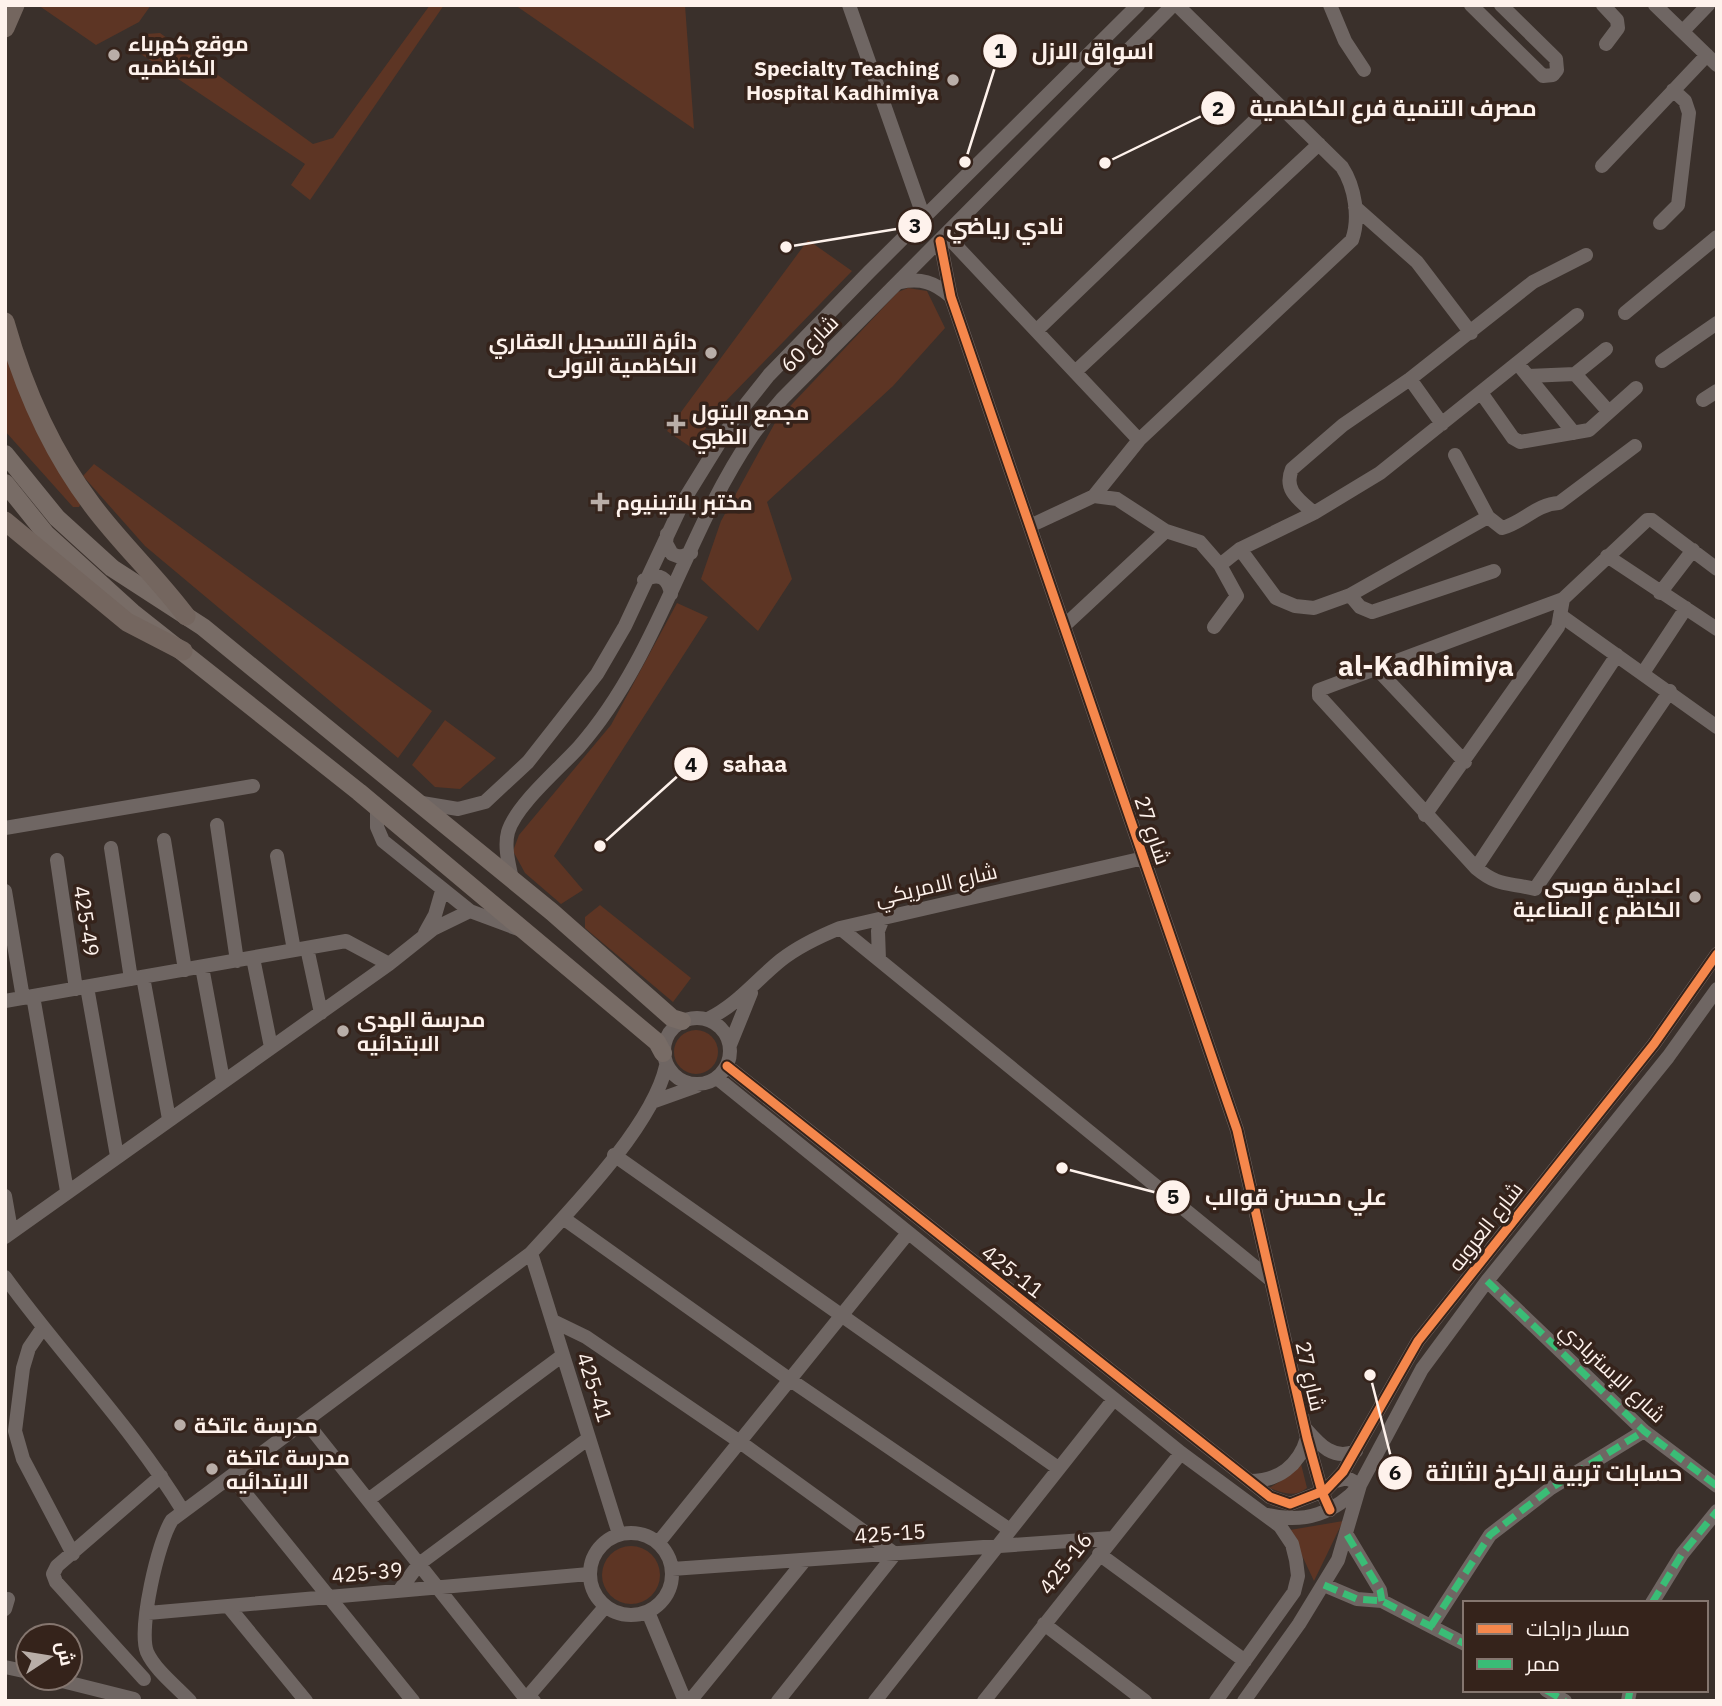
<svg xmlns="http://www.w3.org/2000/svg" width="1722" height="1706" viewBox="0 0 1722 1706" font-family="'IBM Plex Sans',Cairo,sans-serif">
	<style>
		.green { fill: #5d3524 }
		.lines { fill: none; stroke-linecap: round; stroke-linejoin: round }
		.minor { stroke: #6f6663; stroke-width: 14 }
		.major { stroke: #786c66; stroke-width: 18 }
		.highway { stroke: #74665f; stroke-width: 19 }
		.quiet { stroke: #3abd76; stroke-width: 7; stroke-dasharray: 14 7; stroke-linecap: butt }
		.cycleway-casing { stroke: #35231b; stroke-width: 13 }
		.cycleway { stroke: #f5874c; stroke-width: 9 }
		.poi-dot { fill: #b9aea8; stroke: #35231b; stroke-width: 2.5 }
		.labels { text-anchor: middle; dominant-baseline: central; stroke-width: 7; stroke-linejoin: round; paint-order: stroke }
		.poi-label { font-size: 21px; font-weight: bold; fill: #fef2ec; stroke: #35231b; text-anchor: start }
		.street-label { font-size: 21px; fill: #fef2ec; stroke: #35231b }
		.district-label { font-size: 28px; font-weight: bold; fill: #fef2ec; stroke: #35231b }
		.leader { fill: none; stroke: #fef2ec; stroke-width: 2.5 }
		.callout-dot { fill: #fef2ec; stroke: #35231b; stroke-width: 2.5 }
		.mark-label { font-size: 21px; text-anchor: middle; font-weight: bold; fill: #111 }
		.callout-label { font-size: 23px; text-anchor: middle; font-weight: bold; fill: #fef2ec; stroke: #35231b; stroke-width: 7; stroke-linejoin: round; paint-order: stroke }
	</style>
	<rect width="100%" height="100%" fill="#3a302b"/>
	<path class="green" d="M38,5H151L139,22L96,45Z
		M430,5H444L310,200L291,185L305,164L132,48L146,34L160,33L313,144L333,138Z
		M515,5H685L694,129Z
		M808,240L852,271L722,405L692,448L667,431Z
		M908,288L927,291L945,328L893,386L767,502L792,579L758,631L701,579L721,521L776,421L898,292Z
		M5,351L81,503L79,507H73L5,431Z
		M94,464L432,711L398,758L145,546L83,476Z
		M677,603L708,617L554,856L583,890L561,904L525,873L513,851L519,835L611,725Z
		M445,720L496,758L460,789L435,787L412,765Z
		M600,905L691,978L673,1002L585,928V917Z
		M674 1052a22 22 0 1 1 44 0a22 22 0 1 1-44 0Z
		M1301,1464L1307,1488C1294,1498 1283,1493 1269,1488L1284,1479Z
		M1343,1521L1314,1581L1290,1530Z
		M602 1575a29 29 0 1 1 58 0a29 29 0 1 1-58 0Z"/>
	<g class="lines">
		<path class="minor" d="M849,5L924,218
			M1330,5L1345,41L1364,70
			M1471,5L1543,76L1553,75L1557,70L1556,59L1501,5
			M1603,5L1617,20L1618,28L1606,44
			M1655,5L1717,65
			M1683,31L1708,5
			M1602,166L1707,55
			M1355,207L1417,262L1471,333
			M1660,223L1678,205L1689,113L1685,101L1673,90
			M946,235L1139,440
			M940,241L951,297L1237,1130L1307,1438L1322,1492L1330,1510
			M900,282C921,278 934,282 950,296
			M1625,313L1717,237
			M1037,330L1275,101
			M1662,361L1717,323
			M1518,364L1574,433
			M1075,372L1319,144
			M1575,374L1609,412
			M1528,376L1575,374L1606,349
			M1410,379L1442,424
			M1482,394L1513,438L1520,442L1589,430L1636,388
			M1703,400L1717,391
			M1455,455L1488,517L1502,528C1524,522 1536,504 1559,503L1635,446
			M1094,496L1139,440L1352,240C1360,218 1355,187 1342,167L1177,5
			M1314,513C1299,500 1283,490 1292,469L1343,425L1410,379L1533,282L1586,255
			M1032,525L1094,496L1117,499L1166,531L1200,542L1220,565L1237,596L1214,627
			M667,534L666,543L672,554L680,557L691,553
			M1240,549L1276,598L1295,606L1314,608L1350,595L1488,517
			M1607,556L1717,629
			M1220,565L1240,549L1314,513L1380,473L1577,315
			M644,580C660,572 668,578 671,594
			M1660,593L1693,550
			M1350,595L1360,607L1372,612L1494,571
			M1560,615L1717,727
			M1064,626L1166,531
			M1376,668L1465,762
			M1643,673L1686,608
			M1670,691L1535,889C1507,882 1499,887 1476,868L1319,696V690L1563,599L1647,520H1652L1717,569
			M422,803L458,809L485,802L528,762L597,674L625,626L684,500L734,419L769,375L869,272L1138,5
			M377,807V827L383,841L470,911L521,930
			M1425,815L1558,627L1563,599
			M217,825L237,961
			M5,828L253,786
			M164,840L185,970
			M111,848L131,979
			M277,856L294,950
			M57,860L76,989
			M1476,868L1617,655
			M512,879C509,865 504,847 508,832C516,805 559,769 579,747C658,657 685,534 752,436C761,423 772,411 782,399L1173,5
			M5,891L23,998
			M840,928L1271,1280
			M425,933L435,915L442,891
			M307,948L321,1013
			M253,958L271,1047
			M879,960L878,931L883,918
			M202,967L223,1080
			M143,977L169,1119
			M87,987L117,1156
			M33,996L67,1191
			M5,1001L346,941L389,964
			M664 1051a33 33 0 1 1 66 0a33 33 0 1 1-66 0Z
			M708,1019C738,1004 755,981 781,960C799,946 818,937 840,928L1144,858
			M730,1045L751,993
			M727,1066L1270,1497L1290,1504L1326,1490L1343,1472L1418,1341L1654,1044L1717,954
			M717,1078L1181,1453L1280,1526L1292,1544L1296,1560L1298,1576L1294,1592L1216,1701
			M655,1101L697,1086
			M614,1155L1058,1468
			M5,1196L11,1230
			M563,1218L789,1379L1010,1530
			M5,1237L389,964L433,929L470,911
			M531,1253L619,1534
			M5,1277C62,1356 133,1428 183,1511
			M1487,1281L1644,1431L1717,1486
			M553,1321L586,1337L740,1442L895,1554L778,1701
			M42,1329L29,1348L23,1368L15,1431L23,1459L73,1554
			M306,1422L526,1699L534,1701
			M1305,1428C1319,1444 1333,1461 1356,1451
			M232,1477L413,1701
			M1250,1481C1278,1481 1299,1466 1307,1438
			M368,1500L563,1355
			M1268,1515C1304,1524 1336,1513 1360,1485L1347,1478L1336,1481
			M590 1574a41 41 0 1 1 82 0a41 41 0 1 1-82 0Z
			M1347,1535L1380,1590L1382,1601
			M658,1543L908,1233
			M1099,1554L1245,1661
			M672,1569L1112,1538
			M1324,1585L1357,1599L1382,1601L1465,1644
			M399,1591L419,1564L589,1438
			M1652,1603L1682,1554L1717,1511
			M228,1606L306,1701
			M5,1609L8,1599
			M648,1612L685,1701
			M148,1613L589,1574
			M1044,1624L1145,1701
			M1431,1626L1490,1535L1551,1488L1644,1431
			M5,1667L28,1672
			M50,1678L134,1699
			M144,1679L56,1582L53,1574L57,1566L161,1476
			M1546,1690L1565,1701
			M190,1701C176,1686 155,1670 147,1652C138,1629 158,1541 172,1520L531,1253C573,1207 653,1125 666,1066
			M524,1701L605,1607
			M690,1701L805,1560
			M875,1701L1114,1399
			M984,1701L1181,1453
			M1244,1701L1299,1624L1338,1560L1360,1485L1422,1369L1487,1281L1668,1057L1717,989
			M1628,1701L1630,1690"/>
		<path class="major" d="M5,454L57,518L112,568L203,627L552,912L672,1018L682,1021
			M5,483L46,534L132,612L359,792L657,1042L663,1053"/>
		<path class="highway" d="M5,28L15,5
			M5,322C23,386 52,452 92,505C121,544 157,577 186,616
			M5,521L127,622L183,651"/>
		<path class="quiet" d="M1487,1281L1644,1431L1717,1486
			M1347,1535L1380,1590L1382,1601
			M1324,1585L1357,1599L1382,1601L1465,1644
			M1652,1603L1682,1554L1717,1511
			M1431,1626L1490,1535L1551,1488L1644,1431
			M1546,1690L1565,1701
			M1628,1701L1630,1690"/>
		<g class="cycleway-casing">
			<path id="cycleway" d="M940,241L951,297L1237,1130L1307,1438L1322,1492L1330,1510
				M727,1066L1270,1497L1290,1504L1326,1490L1343,1472L1418,1341L1654,1044L1717,954"/>
		</g>
		<use href="#cycleway" class="cycleway"/>
	</g>
	<g class="poi-dot">
		<circle cx="114" cy="55" r="7"/>
		<circle cx="953" cy="80" r="7"/>
		<circle cx="711" cy="353" r="7"/>
		<path d="M672.5 413.5h7v7h7v7h-7v7h-7v-7h-7v-7h7z"/>
		<path d="M596.5 491.5h7v7h7v7h-7v7h-7v-7h-7v-7h7z"/>
		<circle cx="1695" cy="897" r="7"/>
		<circle cx="343" cy="1031" r="7"/>
		<circle cx="180" cy="1425" r="7"/>
		<circle cx="212" cy="1469" r="7"/>
	</g>
	<g class="labels">
		<g class="poi-label">
			<text x="128" y="43">موقع كهرباء<tspan x="128" dy="24">الكاظميه</tspan></text>
			<text x="939" y="68" text-anchor="end">Specialty Teaching<tspan x="939" dy="24">Hospital Kadhimiya</tspan></text>
			<text x="697" y="341" text-anchor="end">دائرة التسجيل العقاري<tspan x="697" dy="24">الكاظمية الاولى</tspan></text>
			<text x="692" y="412">مجمع البتول<tspan x="692" dy="24">الطبي</tspan></text>
			<text x="616" y="502">مختبر بلاتينيوم</text>
			<text x="1681" y="885" text-anchor="end">اعدادية موسى<tspan x="1681" dy="24">الكاظم ع الصناعية</tspan></text>
			<text x="357" y="1019">مدرسة الهدى<tspan x="357" dy="24">الابتدائيه</tspan></text>
			<text x="194" y="1425">مدرسة عاتكة</text>
			<text x="226" y="1457">مدرسة عاتكة<tspan x="226" dy="24">الابتدائيه</tspan></text>
		</g>
		<g class="street-label">
			<text transform="translate(809 343) rotate(-45)">شارع 60</text>
			<text transform="translate(1153 830) rotate(71)">شارع 27</text>
			<text transform="translate(936 884) rotate(-13)">شارع الامريكي</text>
			<text transform="translate(87 921) rotate(81)">425-49</text>
			<text transform="translate(1485 1226) rotate(-52)">شارع العروبه</text>
			<text transform="translate(1013 1271) rotate(38)">425-11</text>
			<text transform="translate(1613 1372) rotate(43)">شارع الإستربادي</text>
			<text transform="translate(1311 1376) rotate(77)">شارع 27</text>
			<text transform="translate(595 1387) rotate(72)">425-41</text>
			<text transform="translate(890 1533) rotate(-4)">425-15</text>
			<text transform="translate(1065 1563) rotate(-52)">425-16</text>
			<text transform="translate(367 1572) rotate(-5)">425-39</text>
		</g>
		<g class="district-label">
			<text x="1426" y="665">al-Kadhimiya</text>
		</g>
	</g>
	<path class="leader" d="M965 162L1000 51M1105 163L1218 108M786 247L915 226M600 846L691 764M1062 1168L1173 1197M1370 1375L1395 1473"/>
	<g class="callout-dot">
		<circle cx="965" cy="162" r="7"/>
		<circle cx="1105" cy="163" r="7"/>
		<circle cx="786" cy="247" r="7"/>
		<circle cx="600" cy="846" r="7"/>
		<circle cx="1062" cy="1168" r="7"/>
		<circle cx="1370" cy="1375" r="7"/>
		<circle cx="1000" cy="51" r="18"/>
		<circle cx="1218" cy="108" r="18"/>
		<circle cx="915" cy="226" r="18"/>
		<circle cx="691" cy="764" r="18"/>
		<circle cx="1173" cy="1197" r="18"/>
		<circle cx="1395" cy="1473" r="18"/>
	</g>
	<g class="mark-label">
		<text x="1000" y="58">1</text>
		<text x="1218" y="116">2</text>
		<text x="915" y="233">3</text>
		<text x="691" y="772">4</text>
		<text x="1173" y="1204">5</text>
		<text x="1395" y="1480">6</text>
	</g>
	<g class="callout-label">
		<text x="1093" y="59">اسواق الازل</text>
		<text x="1393" y="116">مصرف التنمية فرع الكاظمية</text>
		<text x="1005" y="234">نادي رياضي</text>
		<text x="755" y="772">sahaa</text>
		<text x="1296" y="1205">علي محسن قوالب</text>
		<text x="1554" y="1481">حسابات تربية الكرخ الثالثة</text>
	</g>
	<rect width="1722" height="1706" fill="none" stroke="#fef2ec" stroke-width="14"/>
	<rect x="1463" y="1601" width="245" height="91" fill="#35231b" stroke="#85766f" stroke-width="2"/>
	<rect x="1477" y="1624" width="35" height="10" fill="#f5874c" stroke="#85766f" stroke-width="2"/>
	<text x="1526" y="1636" font-size="21" fill="#fef2ec">مسار دراجات</text>
	<rect x="1477" y="1659" width="35" height="10" fill="#3abd76" stroke="#85766f" stroke-width="2"/>
	<text x="1526" y="1671" font-size="21" fill="#fef2ec">ممر</text>
	<g transform="translate(49 1657) rotate(78)"><circle r="33" fill="#35231b" stroke="#85766f" stroke-width="2"/>
	<path d="M0-5L12 26L0 18L-12 26Z" fill="#b9aea8"/>
	<text y="-10" font-size="19" font-weight="bold" text-anchor="middle" fill="#fef2ec">ش</text>
	</g>
</svg>
